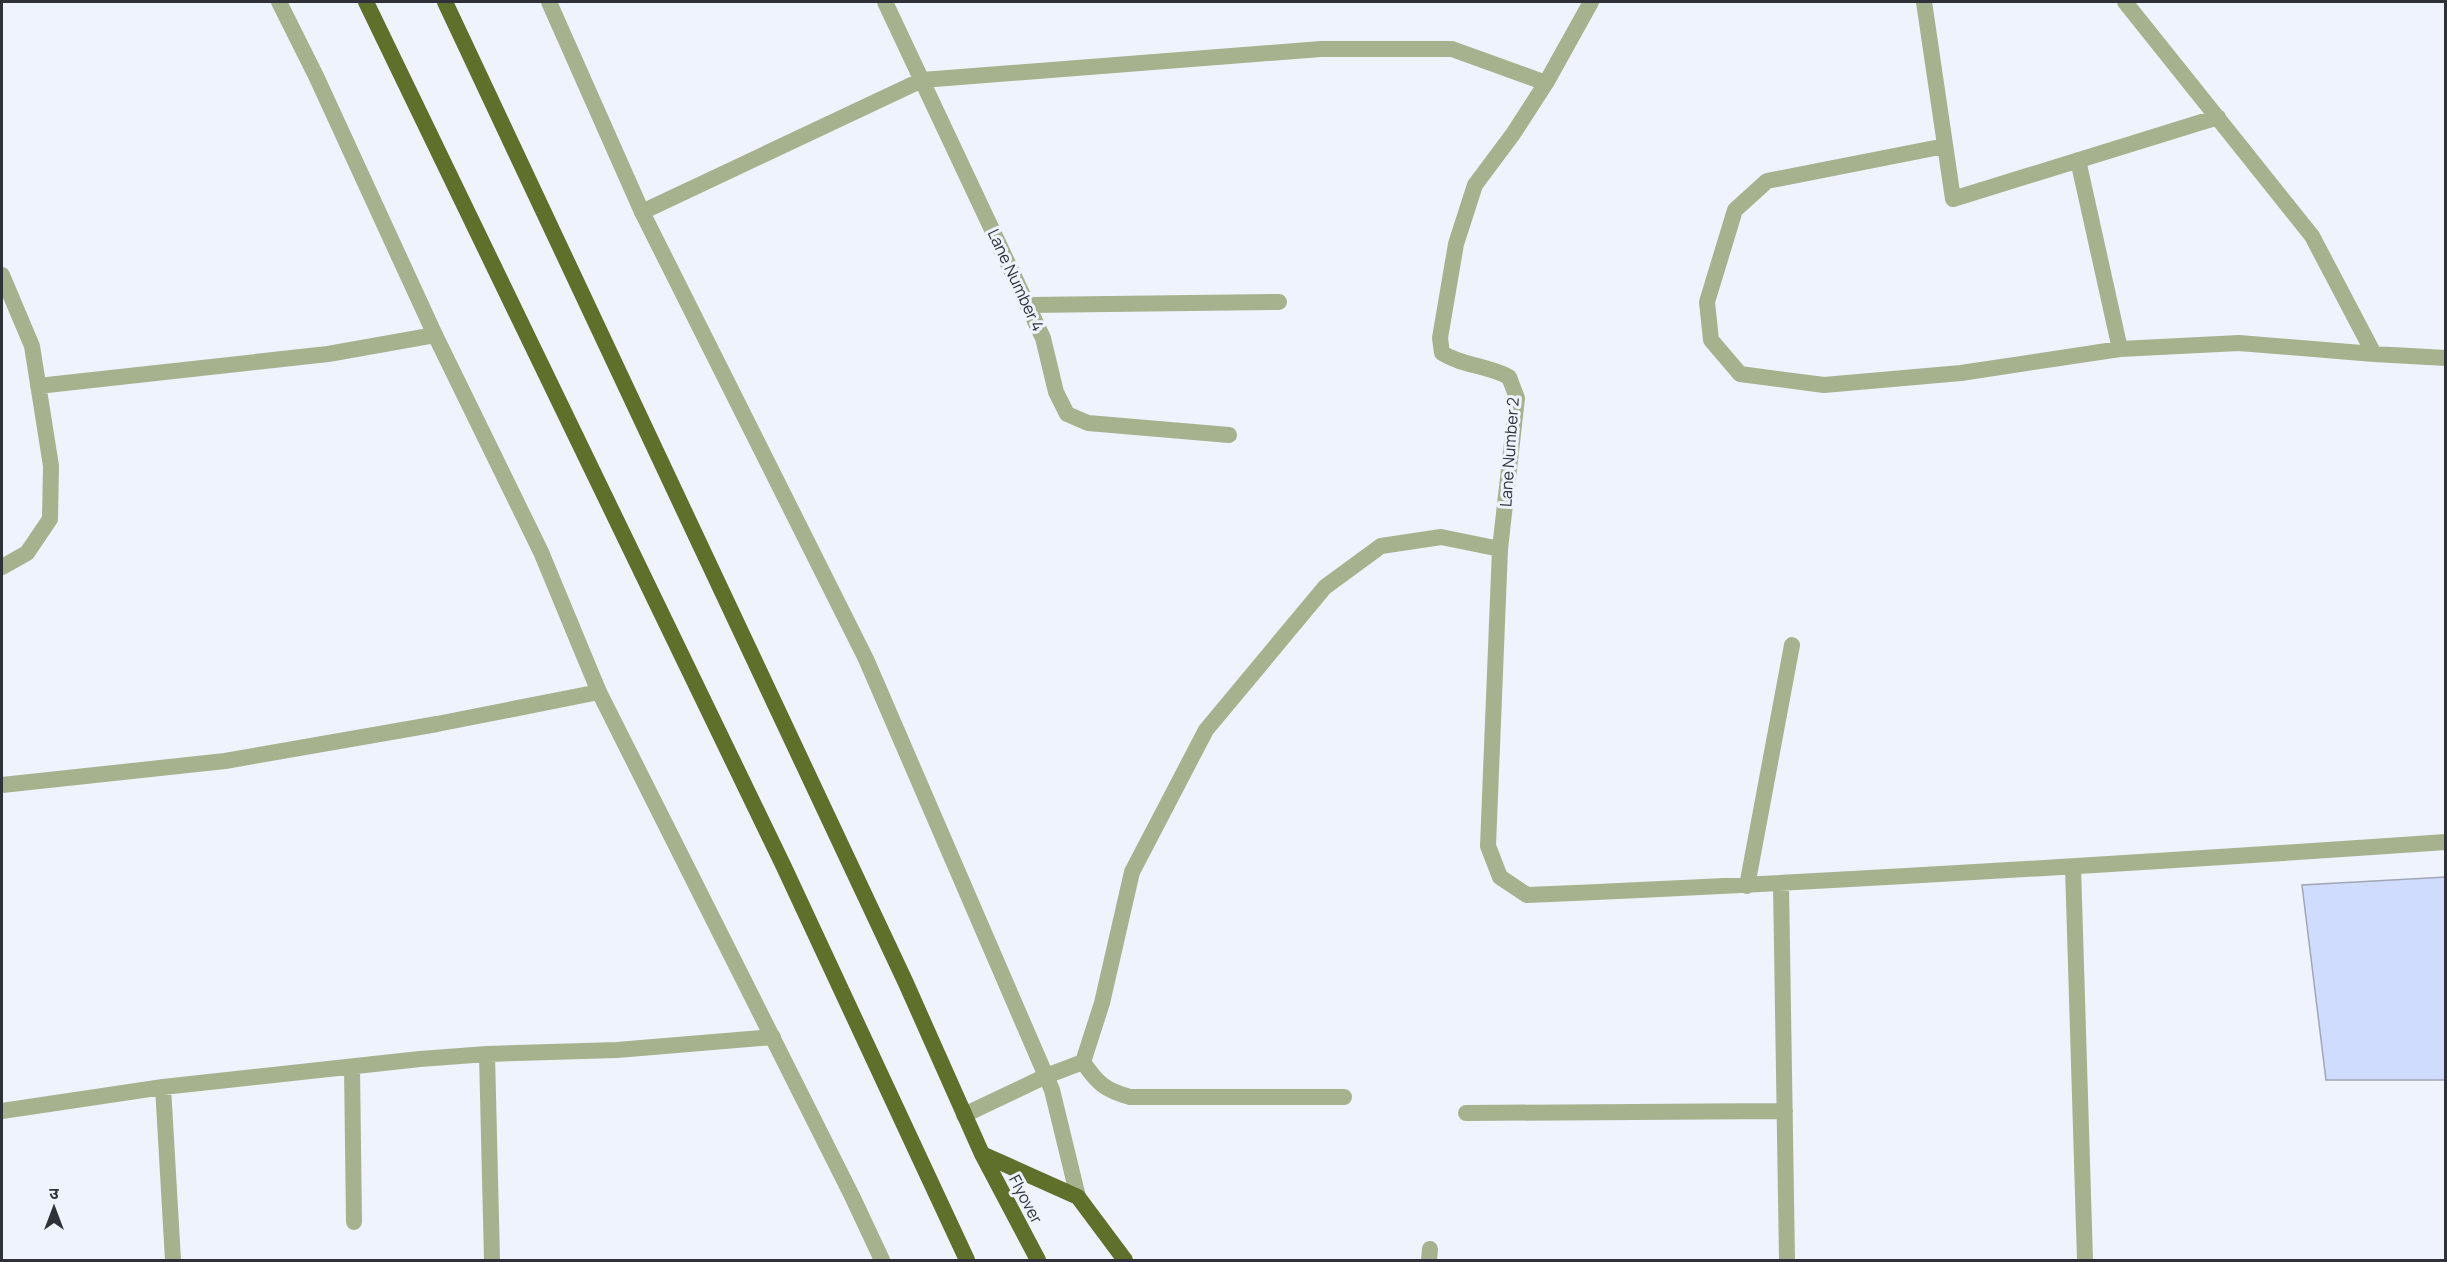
<svg xmlns="http://www.w3.org/2000/svg" width="2447" height="1262" viewBox="0 0 2447 1262" font-family="Manrope,'Noto Sans Devanagari',sans-serif">
	<style>
		.building { fill: #d0dcfd; stroke: #a0a6b6; stroke-width: 1.5 }
		.lines { fill: none; stroke-linecap: round; stroke-linejoin: round }
		.minor { stroke: #a6b28d; stroke-width: 16 }
		.tertiary { stroke: #a6b28d; stroke-width: 16 }
		.trunk { stroke: #5e702a; stroke-width: 16 }
		.labels { text-anchor: middle; dominant-baseline: central; stroke-width: 6; stroke-linejoin: round; paint-order: stroke }
		.street-label { font-size: 16px; fill: #2e3137; stroke: #eef3fd }
	</style>
	<rect width="100%" height="100%" fill="#eef3fd"/>
	<path class="building" d="M2446,877V1080H2326L2302,885Z"/>
	<g class="lines">
		<path class="minor" d="M885,2L1043,338L1056,392L1067,414L1088,423L1229,435
			M1591,2L1546,83L1513,134L1475,185L1456,244L1440,338L1442,353C1463,366 1486,365 1509,377L1517,398L1500,549L1488,846L1500,877L1527,895C1834,882 2140,863 2446,842
			M1924,2L1953,199L2218,117
			M2125,2L2312,236L2374,354L2446,358
			M1945,146L1767,181L1735,210L1707,302L1711,340L1740,374L1824,385L1961,373L2120,349L2239,343L2374,354
			M2078,160L2120,349
			M642,212L922,80L1321,49H1452L1546,83
			M2,275L32,346L51,466L50,519L27,553L2,567
			M1028,305L1279,302
			M38,386L328,354L435,335
			M2,785L225,761L437,724L599,692
			M2073,867L2085,1260
			M1781,884L1787,1260
			M1747,886L1792,645
			M487,1054L492,1260
			M1083,1062C1098,1084 1105,1090 1130,1097H1344
			M352,1067L354,1222
			M163,1087L173,1260
			M2,1111L163,1087L420,1059L487,1054L617,1050L773,1037
			M1466,1113L1785,1111
			M964,1115L1046,1076L1083,1062L1102,1003L1132,872L1206,730L1325,587L1381,546L1441,537L1500,549
			M1429,1260L1430,1249"/>
		<path class="tertiary" d="M279,2L316,76L435,335L541,552L599,692L852,1196L882,1260
			M549,2L642,212L866,659L1052,1090L1078,1197"/>
		<path class="trunk" d="M366,2L784,867L967,1260
			M445,2L905,981L982,1154L1038,1260
			M982,1154L1078,1197L1125,1260"/>
	</g>
	<g class="labels">
		<g class="street-label">
			<text transform="translate(1016 280) rotate(65)">Lane Number 4</text>
			<text transform="translate(1509 452) rotate(-86)">Lane Number 2</text>
			<text transform="translate(1026 1199) rotate(62)">Flyover</text>
		</g>
	</g>
	<rect width="2447" height="1262" fill="none" stroke="#2e3137" stroke-width="6"/>
	<g transform="translate(54 1208)" stroke="#eef3fd" stroke-width="4.5" paint-order="stroke">
	<path d="M0-4.5L10 22L0 15L-10 22Z" fill="#2e3137"/>
	<text y="-9" font-size="16" font-weight="bold" text-anchor="middle" fill="#2e3137">उ</text>
	</g>
</svg>
